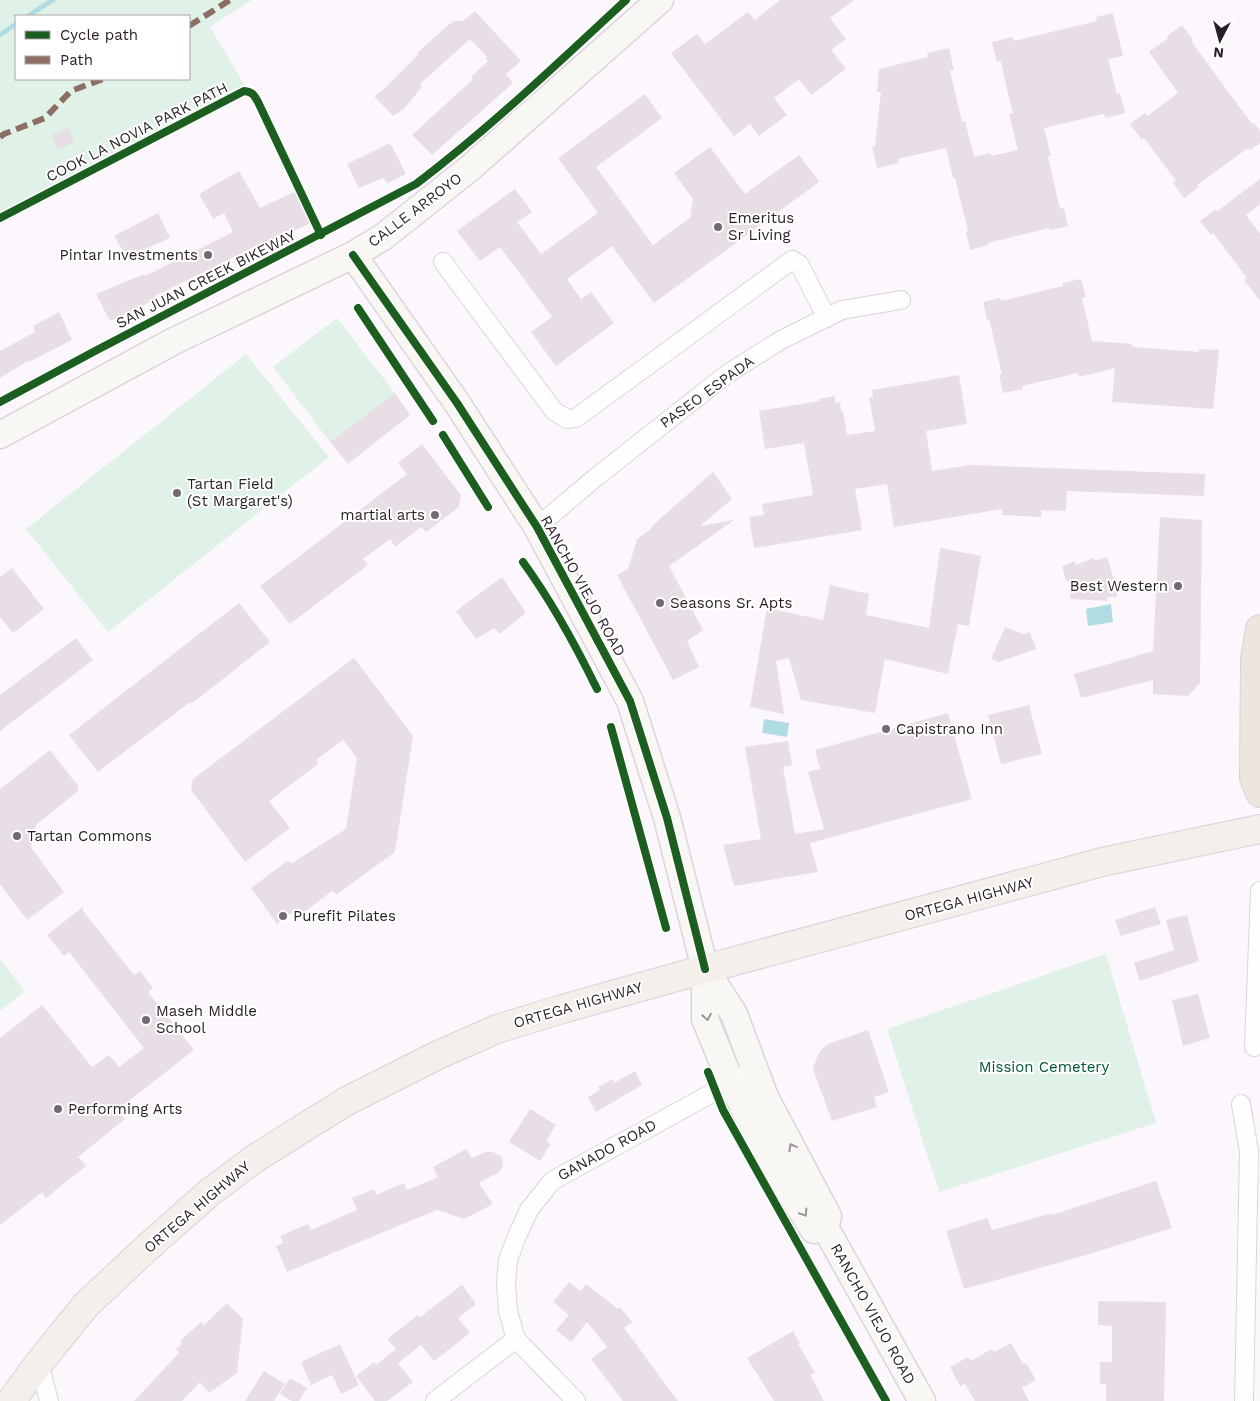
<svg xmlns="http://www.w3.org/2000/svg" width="1260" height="1401" viewBox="0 0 1260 1401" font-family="'Work Sans',sans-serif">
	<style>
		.green { fill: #e0f2e8; fill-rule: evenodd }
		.water { fill: #b1dce3 }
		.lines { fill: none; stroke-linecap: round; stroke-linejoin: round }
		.stream { stroke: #b1dce3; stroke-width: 5 }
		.building { fill: #e7dfe5 }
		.street-casing { stroke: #dbd4da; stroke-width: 20 }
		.secondary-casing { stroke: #dbd4da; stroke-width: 29 }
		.primary-casing { stroke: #d7d3d7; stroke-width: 30 }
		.highway-casing { stroke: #d7d3d7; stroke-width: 30 }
		.street { stroke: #fffeff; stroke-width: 18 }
		.secondary { stroke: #f9f7f4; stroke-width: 26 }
		.primary { stroke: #f4efea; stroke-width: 28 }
		.highway { stroke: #ede6dd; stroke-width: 28 }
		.quiet { stroke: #8d6e63; stroke-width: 6; stroke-dasharray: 12 6; stroke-linecap: butt }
		.cycleway-casing { stroke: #fff; stroke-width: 11 }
		.cycleway { stroke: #1b5e20; stroke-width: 8 }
		.oneway { stroke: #9b9598 }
		.poi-dot { fill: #726a72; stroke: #fff; stroke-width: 2 }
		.labels { text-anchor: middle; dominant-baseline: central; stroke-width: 4; stroke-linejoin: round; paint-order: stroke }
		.street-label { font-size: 15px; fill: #281e27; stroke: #fff }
		.poi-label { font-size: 15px; fill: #281e27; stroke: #fff; text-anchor: start }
		.park-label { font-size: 15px; fill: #005835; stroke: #fff }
	</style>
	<rect width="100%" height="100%" fill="#fcf7fc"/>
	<path class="green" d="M0,0H252L210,27L249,92L0,225ZM16,16H189V79H16Z
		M337,318L395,393L330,442L273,367Z
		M246,354L329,457L108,632L26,529Z
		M1106,954L1156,1123L939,1192L887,1029Z
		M0,959L25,991L0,1011Z"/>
	<path class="water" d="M1111,604L1113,622L1088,626L1086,609Z
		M764,719L789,723L787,737L762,733Z"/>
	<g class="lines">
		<path class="stream" d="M28,16L53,0
			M0,35L16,24"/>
	</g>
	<path class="building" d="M780,0H854L830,18L846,39L831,50L846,69L811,95L799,79L774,98L787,115L759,136L750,124L734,136L671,53L697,34L705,44L748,12L755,20Z
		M475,11L521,61L506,74L513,83L432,155L412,135L473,79L471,77L488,61L485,58L487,57L470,39L420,84L422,87L404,109L393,116L374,96L384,89L418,55L417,53L453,21H463Z
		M1113,13L1123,56L1108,59L1117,94L1120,93L1125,113L1105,118L1104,114L1044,128L1051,156L1048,157L1060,209L1064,208L1068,226L1050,230L1049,228L988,243V245L970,250L966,232L968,231L955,178H953L946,148L898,159L899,163L877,168L872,146H875L881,92H877L879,69L928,57L927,53L949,48L954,70L950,71L962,122L965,121L974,157L990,153L991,156L1018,150L1009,114H1013L1007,89L1001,61L997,62L992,42L1013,37L1014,41L1097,21L1096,17Z
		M1182,25L1193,40L1191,41L1252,124L1254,123L1260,131V143L1250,150L1248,148L1197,185L1199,187L1184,198L1173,183L1176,181L1144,138L1142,140L1130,124L1145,113L1147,116L1178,93L1149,52L1168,38L1167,36Z
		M645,94L662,118L596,167L653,245L690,218L693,199L674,173L710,147L745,194L799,155L819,182L654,303L612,246L567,279L581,299L591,292L614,323L556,366L531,332L552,317L500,247L480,261L457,231L515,189L532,212L517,222L541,254L598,213L558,158Z
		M68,128L75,142L58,150L51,135Z
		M390,143L406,174L388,183L383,178L359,188L347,164Z
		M239,171L260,208L296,191L311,223L267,243L266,241L155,296L157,299L110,321L96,294L144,274L145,276L233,232L224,213L213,219L199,194Z
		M1260,179V204L1246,215L1260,234V301L1244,280L1247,278L1213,233L1211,235L1200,221L1215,210L1216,212Z
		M158,213L170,238L127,257L114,236Z
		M1081,279L1086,297L1082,298L1092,341L1133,344L1132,347L1199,352V349L1219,350L1213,409L1112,402L1115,368L1079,377L1078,373L1022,386L1023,389L1003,393L999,374H1002L989,319L987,320L983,302L1000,298L1001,301L1063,286V283Z
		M59,312L72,340L29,362L28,361L0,378V351L35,332L33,326Z
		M959,375L967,424L926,431L932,471L969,465L1205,474L1204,496L1067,491L1066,511L1041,510V517L1002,515V509L894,527L887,484L855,489L862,530L754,548L749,517L764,515L762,504L813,495L804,443L765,449L759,411L820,401L819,399L835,396V403L840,402L841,411H843L847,435L875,431L869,397H873L872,390Z
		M395,393L410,415L348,464L330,442Z
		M422,444L461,495L459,507L426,532L421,527L395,547L390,539L363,559L368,565L290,624L260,586L407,474L398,463Z
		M713,472L732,499L700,526L734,520L669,566L703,630L687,641L699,667L673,680L617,575L628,569L637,539L652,528V526Z
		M1160,517L1202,520L1200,683L1188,696L1153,694V680L1081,698L1074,674L1153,651Z
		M940,548L981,556L969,626L958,624L948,674L885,659L875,713L801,700L789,658L776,661L784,714L750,707L767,608L823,620L830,585L869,594L866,615L929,628Z
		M1107,557L1117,589V597H1107L1108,601L1070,599L1071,581H1066L1062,566L1075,561V565L1094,558L1095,561Z
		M12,568L44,609L13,633L0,617V577Z
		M502,577L526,613L499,634L494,628L476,639L456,611Z
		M239,603L270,642L191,704L190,702L98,772L69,735Z
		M1005,627L1023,634L1030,632L1036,649L999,662L991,659Z
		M76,638L93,660L0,731V695Z
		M354,658L413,736L395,852L337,894L332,891L298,917L294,911L277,924L251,888L287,861L292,863L346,829L357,758L343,740L316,760L318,764L269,801L290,828L245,862L191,790L193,779Z
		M1029,705L1042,754L1001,764L988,715Z
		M948,713L972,799L810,843L818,872L734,886L723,845L761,839L745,747L788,741L792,765L783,767L795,834L824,829L808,772L820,769L815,750Z
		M50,750L78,786V791L36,825L31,847L64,892L27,920L0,884V789Z
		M83,907V911L134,975L140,971L153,988L148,992L194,1050L117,1110L125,1119L78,1157L86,1166L46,1198L42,1192L0,1225V1038L42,1005L92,1067L109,1055L119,1067L144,1048L69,952L64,956L47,935Z
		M1155,907L1161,924L1121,936L1115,920Z
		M1187,915L1199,961L1140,981L1134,963L1174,950L1166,920Z
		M1198,994L1210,1038L1183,1046L1172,1000Z
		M868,1030L889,1092L874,1097L877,1107L832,1121L813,1069L816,1060L821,1050L828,1044Z
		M635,1071L642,1085L596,1112L588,1097L600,1090L598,1087L612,1079L614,1083Z
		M530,1109L556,1125L546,1141L551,1144L540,1161L509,1142Z
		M466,1149L472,1158L486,1152H493L502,1157L503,1166L499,1172L479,1183L493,1204L464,1219L437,1210L287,1272L276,1246L283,1243L280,1236L308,1224L311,1230L357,1210L352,1198L374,1189L376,1195L404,1183L407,1190L427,1182L438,1177L433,1167Z
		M1156,1181L1172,1228L1083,1256L964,1289L946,1231L987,1218L992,1230L1052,1213V1215Z
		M569,1282L580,1291L586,1284L618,1309L620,1307L632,1322L624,1328L678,1401H623L591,1359L607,1347L587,1322L571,1342L556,1330L569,1315L553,1302Z
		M462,1285L476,1304L458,1318L470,1333L434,1361L421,1345L398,1363L413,1382L387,1401H375L356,1376L374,1362L376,1365L396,1349L387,1339L418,1315L420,1317Z
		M1098,1301L1166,1302L1164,1401H1106V1384H1100V1362H1112V1326L1098,1325Z
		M227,1303L243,1319L237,1373L209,1393L200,1382L182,1401H134L179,1353L176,1349L182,1344L180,1341L201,1322L204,1325Z
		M793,1331L800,1343L798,1344L815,1373L810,1375L824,1401H774L747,1358Z
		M1011,1343L1023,1364L1026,1363L1036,1380L1022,1388L1029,1401H975L965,1384L960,1386L950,1367L968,1357L970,1361L992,1349L994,1352Z
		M340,1344L359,1385L341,1394L332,1375L311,1385L301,1362Z
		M264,1371L285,1384L274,1401H245Z
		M290,1378L307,1388L299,1401H292L280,1394Z"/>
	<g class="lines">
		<g class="street-casing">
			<path id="street" d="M443,262L554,411L567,419L576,418L792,260L799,264L827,318
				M537,527L595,478L727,374L781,340L842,310L901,300
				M1254,1047L1260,891
				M1241,1104L1249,1152L1244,1401
				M39,1363L49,1401
				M435,1401L516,1339
				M576,1401L516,1339L508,1311L506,1284L508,1260L517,1236L529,1210L552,1181L714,1092L730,1080L739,1077"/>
		</g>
		<g class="secondary-casing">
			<path id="secondary" d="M353,255L457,403L537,527L630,701L667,818L705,969V1019L730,1080L769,1158L814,1230L825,1227
				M0,435L174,341L353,255L383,237L470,168L660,0
				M705,969L734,1014L765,1097L828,1216L825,1227L922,1401"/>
		</g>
		<g class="primary-casing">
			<path id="primary" d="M11,1401L39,1363L86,1305L149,1246L210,1192L257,1157L345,1102L438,1055L497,1029L559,1010L705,969L1102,862L1260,829"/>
		</g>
		<g class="highway-casing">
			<path id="highway" d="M1260,629L1255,659L1254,778L1260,793"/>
		</g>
		<use href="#street" class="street"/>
		<use href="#secondary" class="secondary"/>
		<use href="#primary" class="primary"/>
		<use href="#highway" class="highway"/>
		<path class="quiet" d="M189,26L230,0
			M0,137L4,134L45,118L71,91L103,79"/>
		<g class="cycleway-casing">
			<path id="cycleway" d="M0,218L244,91C253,92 254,95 258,102L321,235
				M353,255L457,403L537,527L630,701L667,818L705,969
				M358,308L433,421
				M0,402L95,351L416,184C490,128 558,63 626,0
				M443,435L488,507
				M523,562C552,602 575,644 597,689
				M611,727L666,928
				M708,1072L723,1110L886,1401"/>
		</g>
		<use href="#cycleway" class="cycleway"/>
	</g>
	<defs><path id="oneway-chevron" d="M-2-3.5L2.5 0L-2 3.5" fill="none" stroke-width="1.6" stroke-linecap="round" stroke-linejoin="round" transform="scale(1.25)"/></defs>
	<g class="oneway">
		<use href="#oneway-chevron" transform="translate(707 1017) rotate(80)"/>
		<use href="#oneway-chevron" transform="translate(792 1147) rotate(-119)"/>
		<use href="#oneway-chevron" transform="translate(804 1213) rotate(58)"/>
	</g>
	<g class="poi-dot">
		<circle cx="718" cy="227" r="5"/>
		<circle cx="208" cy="255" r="5"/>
		<circle cx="177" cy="493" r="5"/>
		<circle cx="435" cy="515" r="5"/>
		<circle cx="1178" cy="586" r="5"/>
		<circle cx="660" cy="603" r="5"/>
		<circle cx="886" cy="729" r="5"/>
		<circle cx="17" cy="836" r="5"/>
		<circle cx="283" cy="916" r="5"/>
		<circle cx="146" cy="1020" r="5"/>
		<circle cx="58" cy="1109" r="5"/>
	</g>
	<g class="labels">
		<g class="street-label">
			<text transform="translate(137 132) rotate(-27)">COOK LA NOVIA PARK PATH</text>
			<text transform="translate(415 210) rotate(-37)">CALLE ARROYO</text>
			<text transform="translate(206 279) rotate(-27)">SAN JUAN CREEK BIKEWAY</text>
			<text transform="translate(707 392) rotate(-36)">PASEO ESPADA</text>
			<text transform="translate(583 586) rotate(61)">RANCHO VIEJO ROAD</text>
			<text transform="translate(969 899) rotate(-15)">ORTEGA HIGHWAY</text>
			<text transform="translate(578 1005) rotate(-16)">ORTEGA HIGHWAY</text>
			<text transform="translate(607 1150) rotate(-29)">GANADO ROAD</text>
			<text transform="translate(197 1207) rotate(-40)">ORTEGA HIGHWAY</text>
			<text transform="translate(873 1314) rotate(61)">RANCHO VIEJO ROAD</text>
		</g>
		<g class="poi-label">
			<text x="728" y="218">Emeritus<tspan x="728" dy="17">Sr Living</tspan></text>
			<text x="198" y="255" text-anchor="end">Pintar Investments</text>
			<text x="187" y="484">Tartan Field<tspan x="187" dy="17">(St Margaret's)</tspan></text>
			<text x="425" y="515" text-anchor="end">martial arts</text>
			<text x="1168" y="586" text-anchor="end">Best Western</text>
			<text x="670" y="603">Seasons Sr. Apts</text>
			<text x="896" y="729">Capistrano Inn</text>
			<text x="27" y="836">Tartan Commons</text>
			<text x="293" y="916">Purefit Pilates</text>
			<text x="156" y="1011">Maseh Middle<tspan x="156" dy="17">School</tspan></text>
			<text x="68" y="1109">Performing Arts</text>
		</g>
		<g class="park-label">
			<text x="1044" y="1067">Mission Cemetery</text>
		</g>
	</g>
	<rect x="15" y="15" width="175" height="65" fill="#ffffff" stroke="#a9a5a9"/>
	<rect x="25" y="31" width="25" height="8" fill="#1b5e20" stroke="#a9a5a9"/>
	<text x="60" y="40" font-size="15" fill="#281e27">Cycle path</text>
	<rect x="25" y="56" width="25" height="8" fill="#8d6e63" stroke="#a9a5a9"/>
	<text x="60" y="65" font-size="15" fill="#281e27">Path</text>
	<g transform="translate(1220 40) rotate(186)" stroke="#ffffff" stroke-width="4" paint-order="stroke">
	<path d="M0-4L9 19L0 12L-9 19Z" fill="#281e27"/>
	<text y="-8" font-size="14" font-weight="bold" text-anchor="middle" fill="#281e27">N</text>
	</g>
</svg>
